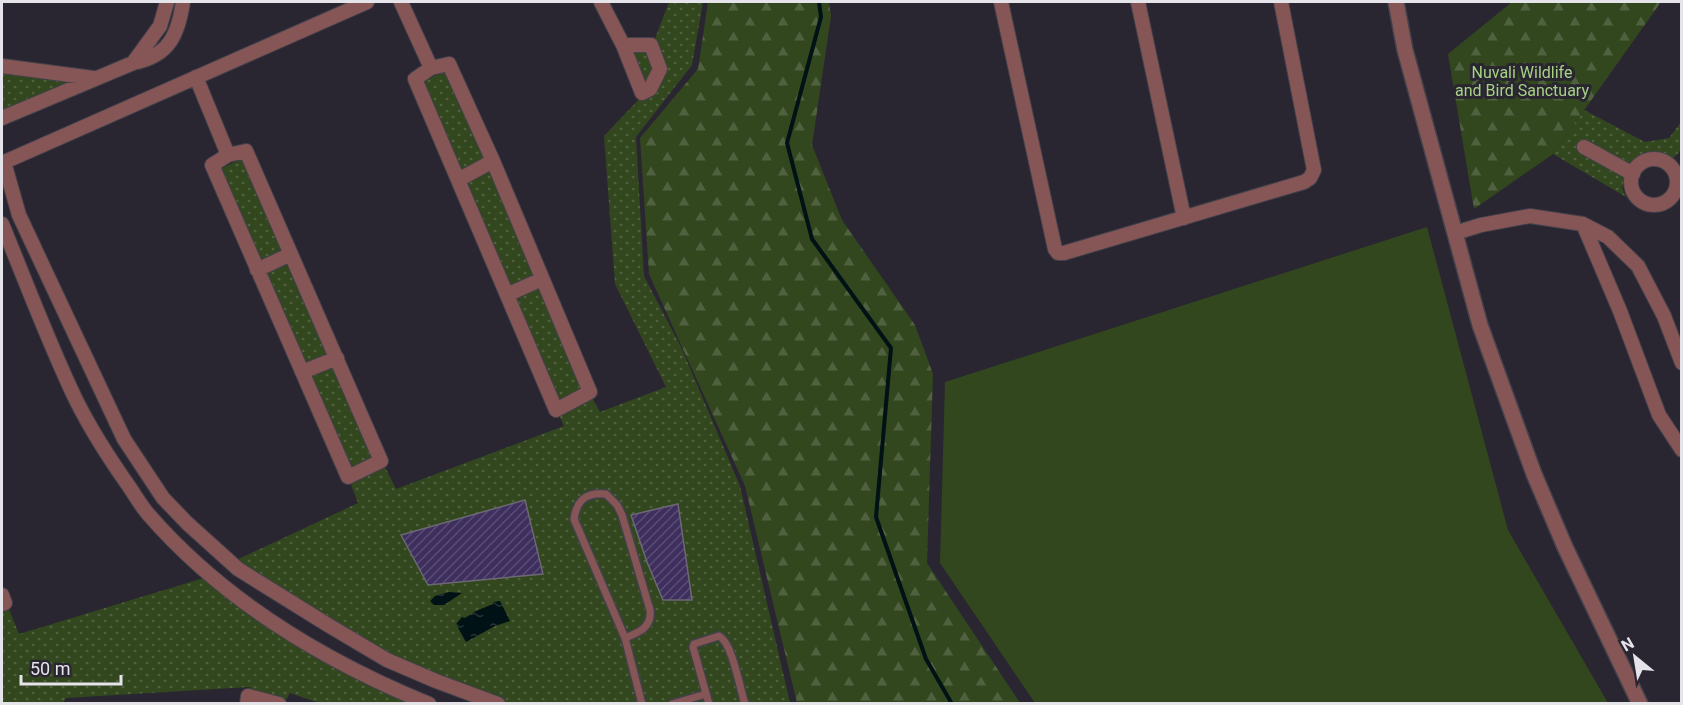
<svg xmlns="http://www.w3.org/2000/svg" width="1683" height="705" viewBox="0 0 1683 705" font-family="Roboto,sans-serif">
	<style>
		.green { fill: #32471e }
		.forest { fill: url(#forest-firs) }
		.park { fill: url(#park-dots) }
		.water { fill: url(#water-ripples) }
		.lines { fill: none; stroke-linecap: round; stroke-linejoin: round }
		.stream { stroke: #001215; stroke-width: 4 }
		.building { fill: url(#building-hatch); stroke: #6c6975; stroke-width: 1.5 }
		.service-casing { stroke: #43414b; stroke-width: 10 }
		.minor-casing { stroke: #43414b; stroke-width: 16 }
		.tertiary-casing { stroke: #43414b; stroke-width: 18 }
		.service { stroke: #865656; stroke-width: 7 }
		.minor { stroke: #865656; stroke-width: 14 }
		.tertiary { stroke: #865656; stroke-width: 15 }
		.labels { text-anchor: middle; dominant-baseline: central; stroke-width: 6; stroke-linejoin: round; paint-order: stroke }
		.park-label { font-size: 16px; fill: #a8d184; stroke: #292631 }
	</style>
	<defs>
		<pattern id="forest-firs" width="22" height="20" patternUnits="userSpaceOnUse" patternTransform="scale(1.5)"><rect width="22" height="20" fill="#32471e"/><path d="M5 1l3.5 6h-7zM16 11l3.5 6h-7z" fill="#50613f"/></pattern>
		<pattern id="park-dots" width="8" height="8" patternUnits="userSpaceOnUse" patternTransform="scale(1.5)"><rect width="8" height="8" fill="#32471e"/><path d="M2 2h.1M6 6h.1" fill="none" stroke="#50613f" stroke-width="1.8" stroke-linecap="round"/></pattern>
		<pattern id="water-ripples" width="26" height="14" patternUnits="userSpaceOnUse" patternTransform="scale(1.5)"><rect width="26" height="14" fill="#001215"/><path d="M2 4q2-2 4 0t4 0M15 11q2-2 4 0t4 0" fill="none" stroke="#253437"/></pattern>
		<pattern id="building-hatch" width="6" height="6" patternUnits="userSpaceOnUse" patternTransform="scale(1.5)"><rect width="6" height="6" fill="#3e2f5e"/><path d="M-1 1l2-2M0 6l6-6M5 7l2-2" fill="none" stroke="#5a4d75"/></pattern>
	</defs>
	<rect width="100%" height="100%" fill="#292631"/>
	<path class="green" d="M1427,227L1508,530L1608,703H1035L940,563L945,382Z"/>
	<path class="forest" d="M708,2H829L831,16L812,145L842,220L915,325L933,374L927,563L1020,703H797L745,486L649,274L640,138L698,69Z
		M1512,2H1661L1553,154L1474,209L1448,54Z"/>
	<path class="park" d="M669,2H703L692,65L636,137L644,276L682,349L740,486L790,703H502L388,659L232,562L358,503L349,479L383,463L396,489L564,426L557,411L591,396L600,412L666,387L615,284L604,136L643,95L661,69L653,44Z
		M649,47L657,68L643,91L625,48Z
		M2,71L79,80L2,113Z
		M446,71L487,160L460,175L421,82Z
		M1584,110L1645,142L1669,138L1681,122V150C1677,154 1672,161 1667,163C1653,168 1643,160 1627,170L1622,188L1626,197L1553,154Z
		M243,158L287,251L259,266L218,170Z
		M491,169L536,277L509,291L465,183Z
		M290,260L332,356L303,368L264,272Z
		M539,286L585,390L557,405L512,298Z
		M335,364L376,459L349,472L307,375Z
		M207,577L241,604L423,703H319L290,693L284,703L249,695L250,687L66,698L63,703L2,704V609L8,607L19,634Z"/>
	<path class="water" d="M449,592L462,593L444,605H434L430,601L435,596Z
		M500,601L510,621L495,626L466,642L456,624L462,617L465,618L476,611L493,604V602Z"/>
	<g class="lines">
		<path class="stream" d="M819,2L821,17L787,143L812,239L891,348L876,517L926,659L952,704"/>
	</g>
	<path class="building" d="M525,500L543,574L428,585L401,535Z
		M678,504L692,600H663L647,562L631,515Z"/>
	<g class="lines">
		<g class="service-casing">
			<path id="service" d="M625,638C640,632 652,627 650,610L622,515L617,505L606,494C587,492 577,499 574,519L625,638L642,704
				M672,704L706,694
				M709,704L693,647L694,644L719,636C732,642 740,689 745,704"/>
		</g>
		<g class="minor-casing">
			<path id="minor" d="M401,2L431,68
				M601,2L623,45
				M1001,2L1055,249L1058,253H1064L1304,182L1310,178L1314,170L1281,2
				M1138,2L1184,218
				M623,45H651L660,69L650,89L642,93Z
				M133,63L160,26L167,2
				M449,64L493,161L590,392L556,410L415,79L431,68Z
				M2,66L93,78
				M196,77L228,155
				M2,118L133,63C169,56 178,35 183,2
				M1584,147L1633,174
				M246,151L381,461L348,477L212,165L228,155Z
				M1631 182a23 23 0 1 1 46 0a23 23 0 1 1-46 0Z
				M4,162L19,215L124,439L163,498L187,523L238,569L328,625L387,660L436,681L498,704
				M2,163L367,2
				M458,180L493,161
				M2,224C26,282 49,344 76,400C91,430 109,458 128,485C135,495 141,506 149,515C224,601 324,661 429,704
				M1583,224L1620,311L1659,415L1682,450
				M1455,233L1481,225L1530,216L1583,224L1608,237L1638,266L1664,316L1682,363
				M257,270L291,254
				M507,295L542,279
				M302,372L337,358
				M2,595L5,603L2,604
				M247,704L248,696L279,704"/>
		</g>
		<g class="tertiary-casing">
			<path id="tertiary" d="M1396,2L1405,50L1480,325L1534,474L1565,547L1640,704"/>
		</g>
		<use href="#service" class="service"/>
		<use href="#minor" class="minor"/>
		<use href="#tertiary" class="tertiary"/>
	</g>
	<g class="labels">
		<g class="park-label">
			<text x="1522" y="72">Nuvali Wildlife<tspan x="1522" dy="18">and Bird Sanctuary</tspan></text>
		</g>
	</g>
	<rect width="1683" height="705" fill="none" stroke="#e6e4eb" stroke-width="6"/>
	<g transform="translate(1635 657) rotate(330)" stroke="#292631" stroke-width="4.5" paint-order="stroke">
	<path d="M0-4.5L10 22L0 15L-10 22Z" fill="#e6e4eb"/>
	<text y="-9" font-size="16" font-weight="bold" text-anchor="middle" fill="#e6e4eb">N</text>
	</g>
	<path d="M21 675v9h100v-9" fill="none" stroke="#e6e4eb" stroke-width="3"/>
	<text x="30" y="675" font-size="18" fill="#e6e4eb" stroke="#292631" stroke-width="4.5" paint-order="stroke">50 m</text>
</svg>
